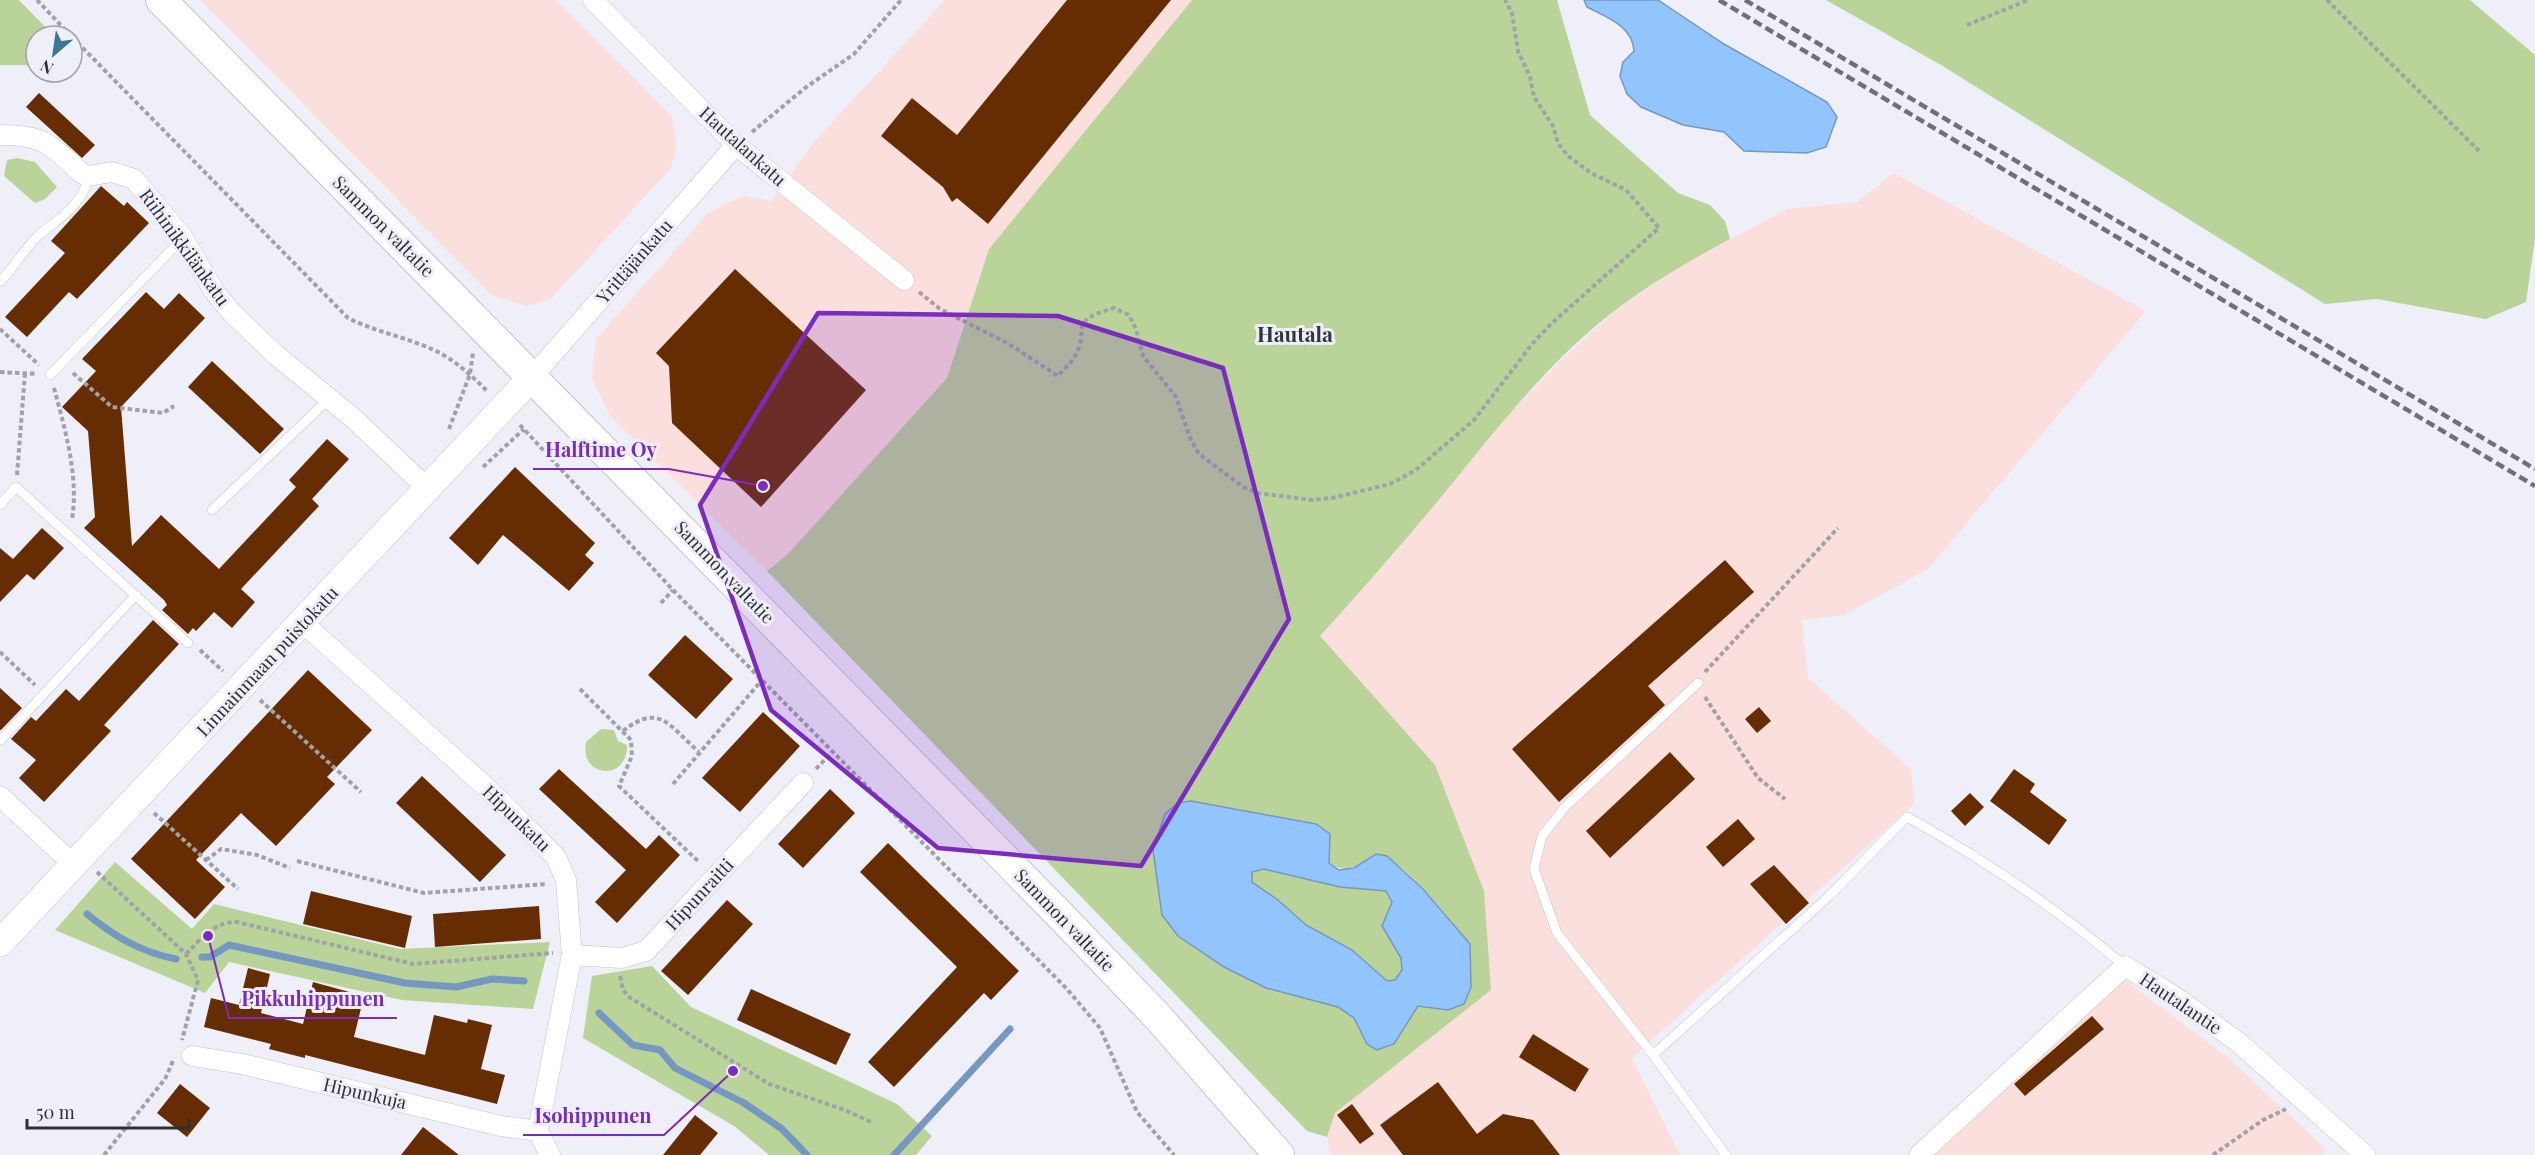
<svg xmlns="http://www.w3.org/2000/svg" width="2535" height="1155" viewBox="0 0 2535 1155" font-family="'Playfair Display',serif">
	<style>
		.industrial { fill: #fadfdc }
		.green { fill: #bad398; fill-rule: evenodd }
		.water { fill: #92c5fe; stroke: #7498c1; stroke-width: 1.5; fill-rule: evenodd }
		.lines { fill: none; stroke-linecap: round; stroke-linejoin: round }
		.stream { stroke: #7498c1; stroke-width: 7 }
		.building { fill: #672d02 }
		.lane-casing { stroke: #c3c3cc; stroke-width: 10 }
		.street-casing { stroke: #c3c3cc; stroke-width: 21 }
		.secondary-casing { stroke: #c3c3cc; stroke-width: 28 }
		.primary-casing { stroke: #c3c3cc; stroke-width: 32 }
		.path { stroke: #a1a1a8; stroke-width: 4; stroke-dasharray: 4.5 3; stroke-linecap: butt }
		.lane { stroke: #fff; stroke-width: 9 }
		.street { stroke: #fff; stroke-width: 20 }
		.secondary { stroke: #fff; stroke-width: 27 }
		.primary { stroke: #fff; stroke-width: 30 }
		.rail { stroke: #707076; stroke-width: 4.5; stroke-dasharray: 9 4.5; stroke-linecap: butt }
		.marked { fill: #7b2cbf; fill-opacity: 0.2; stroke: #7b2cbf; stroke-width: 4.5; stroke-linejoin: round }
		.labels { text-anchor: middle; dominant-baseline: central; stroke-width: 6; stroke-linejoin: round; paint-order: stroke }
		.street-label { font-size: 18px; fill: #2f2f33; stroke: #efeff9 }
		.quarter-label { font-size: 21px; font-weight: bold; fill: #34343c; stroke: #efeff9 }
		.leader { fill: none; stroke: #7b2cbf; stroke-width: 2 }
		.callout-dot { fill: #7b2cbf; stroke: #efeff9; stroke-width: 2 }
		.callout-label { font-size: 20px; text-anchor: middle; font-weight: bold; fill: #7b2cbf; stroke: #efeff9; stroke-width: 6; stroke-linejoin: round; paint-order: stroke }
	</style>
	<rect width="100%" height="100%" fill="#efeff9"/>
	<path class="industrial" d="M200,0H556L672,117L677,146L670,169L551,299L527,306L492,295Z
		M945,0H1192L989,249L947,378L787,555L767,571L610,416L592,378L596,339L708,213L743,196L771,201L814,142Z
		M1894,173L2146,311L1928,569L1844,615L1802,620L1808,678L1911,769L1914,804L1632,1058L1680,1155H1331L1327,1137L1335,1113L1491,990L1319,636L1389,560L1510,413L1561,360L1620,307L1686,263L1788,209L1857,202Z
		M2125,980L2225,1055L2326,1149L2320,1155H1915Z"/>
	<path class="green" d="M0,0H19L54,36H36V65H0Z
		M1192,0H1557L1590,115L1678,193L1710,205L1725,221L1730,239C1693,259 1656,280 1621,306C1553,356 1499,426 1446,491C1405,541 1363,589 1320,636L1435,765L1484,891L1491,990L1335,1113L1327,1137L1307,1131L767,571L787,555L947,378L989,249ZM1191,801L1330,834L1329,863C1348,875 1359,865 1376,854C1406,860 1449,919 1470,944L1448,1010L1418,1006L1394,1044H1367L1354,1018L1338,1007L1266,988L1224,967L1178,936Z
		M1826,0H2470L2535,55V238L2526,302L2486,319L2377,299L2325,304L1941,65Z
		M17,158L35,162L57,187L45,199L35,203L4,176L7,160Z
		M601,729L614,730L618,741L627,745C628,782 579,778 586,742Z
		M115,862L192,929L214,904L400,949L550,942L533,1009L402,1000L229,962L205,993L55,930Z
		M1264,869L1340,887L1386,891L1392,902L1382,926L1401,958L1402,970L1395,980L1387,981L1352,950L1306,925L1278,900L1252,882V871Z
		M652,966L691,1007L897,1104L932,1136L916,1155H769L734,1126L583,1038L592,976Z"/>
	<path class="water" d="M1584,0H1658L1724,44L1827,102L1837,117L1826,147L1807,153L1744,151L1724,132L1683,125L1641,107L1627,94L1620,76L1623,62L1634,51C1633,26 1606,17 1587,7Z
		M1191,801L1316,824L1330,834L1329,863L1339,870L1354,868L1376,854L1387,856L1423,889L1470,944L1471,987L1464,1004L1448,1010L1418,1006L1394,1044L1377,1050L1367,1044L1354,1018L1338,1007L1266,988L1224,967L1178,936L1162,915L1153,850L1165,814L1178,803ZM1264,869L1340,887L1386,891L1392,902L1382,926L1401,958L1402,970L1395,980L1387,981L1352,950L1306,925L1278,900L1252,882V872Z"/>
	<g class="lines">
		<path class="stream" d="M87,914C115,937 141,952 176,959
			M202,957H210L229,945L405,983L456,987L492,979L524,981
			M599,1013L633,1045L660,1050L675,1068L744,1103L782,1129L807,1155
			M894,1155L1010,1029"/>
	</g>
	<path class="building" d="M1067,0H1171L988,224L957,198L952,202L943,187L881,136L912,98L957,135Z
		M39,93L95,145L82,158L26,107Z
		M101,186L124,206L127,202L149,223L77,299L69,292L27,337L5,317L65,253L51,241Z
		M735,269L866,390L761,507L672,423L669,366L656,353Z
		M146,292L164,309L179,293L205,318L121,407L132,546L161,515L219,569L296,487L289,480L327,439L349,459L312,499L319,506L241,589L255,602L232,628L214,612L196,631L193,628L188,634L162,610L167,605L164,600L84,528L95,517L88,431L62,407L96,371L82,359Z
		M212,361L284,429L260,454L188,387Z
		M515,467L595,543L585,555L594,563L569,591L503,535L478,565L449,538Z
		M42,528L64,548L34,580L27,574L0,602V548L13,559Z
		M1725,560L1754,592L1648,686L1665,705L1559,802L1512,749Z
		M153,620L179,644L104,725L111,731L44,802L19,778L36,760L11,739L31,717L36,721L66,689L79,701Z
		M685,635L733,679L696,719L648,675Z
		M308,670L372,730L327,777L335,784L276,846L241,813L196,860L225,887L195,919L131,859Z
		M0,688L22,708L1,730H0Z
		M1759,707L1771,721L1757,733L1745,719Z
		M763,712L800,746L740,812L702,778Z
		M1670,752L1695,779L1610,858L1586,831Z
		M559,769L646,849L659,835L680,855L617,923L595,902L626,870L539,789Z
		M2014,769L2035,784L2030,792L2067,820L2049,845L1990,801Z
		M422,776L506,855L480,882L396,803Z
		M830,789L855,813L803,868L778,844Z
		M1970,793L1984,807L1965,826L1951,811Z
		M1738,819L1755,839L1723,867L1706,847Z
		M888,843L1019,971L991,1000L984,993L894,1087L868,1062L957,967L860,872Z
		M1774,865L1809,903L1786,924L1750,884Z
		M311,891L412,916L405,948L303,924Z
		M727,900L753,924L688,995L661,971Z
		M539,906L541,939L435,947L433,914Z
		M248,968L270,974L261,1013L303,1024L313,982L364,996L354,1037L425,1055L434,1015L467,1023L468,1019L492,1025L481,1069L505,1075L497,1104L305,1055V1058L269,1049L271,1044L204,1027L211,998L239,1005Z
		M751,989L851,1034L836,1065L737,1020Z
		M2092,1016L2104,1029L2025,1096L2014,1084Z
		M1533,1034L1589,1069L1575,1092L1519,1057Z
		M1438,1082L1477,1134L1503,1114L1533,1120L1560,1155H1403L1380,1125Z
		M180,1084L210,1108L187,1137L157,1113Z
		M1352,1104L1374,1134L1360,1144L1337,1115Z
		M695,1115L718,1133L700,1155H663Z
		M423,1127L459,1155H401Z"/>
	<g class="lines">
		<g class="lane-casing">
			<path id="lane" d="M0,282C14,267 25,248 39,235C59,218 85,204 88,176
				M50,375L183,238
				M0,505L16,487L188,643
				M212,510L329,399
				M1698,683L1565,807L1542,836L1534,869L1557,933L1653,1055L1726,1155
				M0,741L136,595
				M1653,1055L1827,898L1907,817C1984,859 2058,910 2125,966"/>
		</g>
		<g class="street-casing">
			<path id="street" d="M593,0L736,145L904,280
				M0,135C44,135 50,144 81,173L88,176L112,172L134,179L183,238L214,291L232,313L276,355L353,418L427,488
				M532,377L736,145
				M303,623L487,788L556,857L566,880L572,955L538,1131L550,1155
				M0,796L74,865
				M572,955L622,958L646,951L803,783
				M192,1056L242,1064L501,1126L538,1131
				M1919,1155L2125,966L2177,998L2238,1042L2365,1155"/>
		</g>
		<g class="secondary-casing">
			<path id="secondary" d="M0,943L532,377"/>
		</g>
		<g class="primary-casing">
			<path id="primary" d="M161,0L1059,914L1157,1016L1279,1155"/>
		</g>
		<path class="path" d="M37,0L71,36
			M2327,0L2479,151
			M1967,25L2028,0
			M72,37L348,318C378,333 411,338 440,353C458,363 473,377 487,391
			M752,132L805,88L854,54L901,0
			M919,292L940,309L1009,344L1058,376C1063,370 1070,364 1074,358C1092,326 1064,323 1114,308L1129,315L1136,329L1143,356L1176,397L1190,438L1199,454L1243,487L1258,493L1312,500L1332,498L1390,484L1416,470L1474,420L1533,343L1551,324L1659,228L1626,190L1591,173L1568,156L1558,143L1553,126L1534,97L1530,77L1518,51L1512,13L1505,0
			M0,329L39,365
			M0,372L37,374
			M73,373L112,407L163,413L174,406
			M54,388C65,429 79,477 72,519
			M520,425L673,590L1066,988L1100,1028L1137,1112L1174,1155
			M449,429L470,374L473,353
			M483,467L524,429
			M17,475L25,373
			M661,603L673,590
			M200,650L223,671
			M0,652L35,685
			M1705,672L1838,528
			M580,689L631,740L632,756L619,786L700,863
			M1705,697L1758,778L1785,799
			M260,700L361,792
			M623,731C660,702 669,726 699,752
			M816,769L832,752
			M673,784L762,680
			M154,813L238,889
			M206,860L221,849L257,855L290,868
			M297,861L424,893L547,884
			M97,872L186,954L198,980L182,1040
			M186,954C202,938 213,922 237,922L413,964L553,953
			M620,976L623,990L629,997L769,1084L845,1110L871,1122
			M104,1155L165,1079L173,1061
			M2213,1155L2263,1120L2286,1109"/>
		<use href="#lane" class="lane"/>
		<use href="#street" class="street"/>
		<use href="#secondary" class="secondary"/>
		<use href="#primary" class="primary"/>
		<path class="rail" d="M1719,0L2535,486
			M1745,0L2535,469"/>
	</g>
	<path class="marked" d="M818,313L1058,316L1223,368L1289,619L1141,866L938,848L771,710L700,505Z"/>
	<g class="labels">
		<g class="street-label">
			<text transform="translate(743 146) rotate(42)">Hautalankatu</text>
			<text transform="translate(384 226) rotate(45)">Sammon valtatie</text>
			<text transform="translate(185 247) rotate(54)">Riihinikkilänkatu</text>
			<text transform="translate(634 261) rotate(-49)">Yrittäjänkatu</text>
			<text transform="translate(725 572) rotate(46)">Sammon valtatie</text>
			<text transform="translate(267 661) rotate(-47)">Linnainmaan puistokatu</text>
			<text transform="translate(517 818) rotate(44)">Hipunkatu</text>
			<text transform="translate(699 894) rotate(-47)">Hipunraitti</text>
			<text transform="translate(1065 920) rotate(46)">Sammon valtatie</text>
			<text transform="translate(2181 1003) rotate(34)">Hautalantie</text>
			<text transform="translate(365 1093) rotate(13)">Hipunkuja</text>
		</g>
		<g class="quarter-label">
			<text x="1295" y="333">Hautala</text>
		</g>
	</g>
	<path class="leader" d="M763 486L669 469H533M208 936L229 1018H397M733 1071L664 1135H523"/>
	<g class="callout-dot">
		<circle cx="763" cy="486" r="6"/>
		<circle cx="208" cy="936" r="6"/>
		<circle cx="733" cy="1071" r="6"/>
	</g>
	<g class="callout-label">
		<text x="601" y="457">Halftime Oy</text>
		<text x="313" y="1006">Pikkuhippunen</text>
		<text x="593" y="1123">Isohippunen</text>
	</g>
	<g transform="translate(54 54) rotate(209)"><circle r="28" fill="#efeff9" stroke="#a2a2aa" stroke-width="1.5"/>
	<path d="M0-4.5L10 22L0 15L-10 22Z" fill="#3d7790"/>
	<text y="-9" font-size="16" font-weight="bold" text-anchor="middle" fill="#2f2f33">N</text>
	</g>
	<path d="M27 1119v9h162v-9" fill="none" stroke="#2f2f33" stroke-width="3"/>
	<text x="36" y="1119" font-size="18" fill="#2f2f33" stroke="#efeff9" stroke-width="4.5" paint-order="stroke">50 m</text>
</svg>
